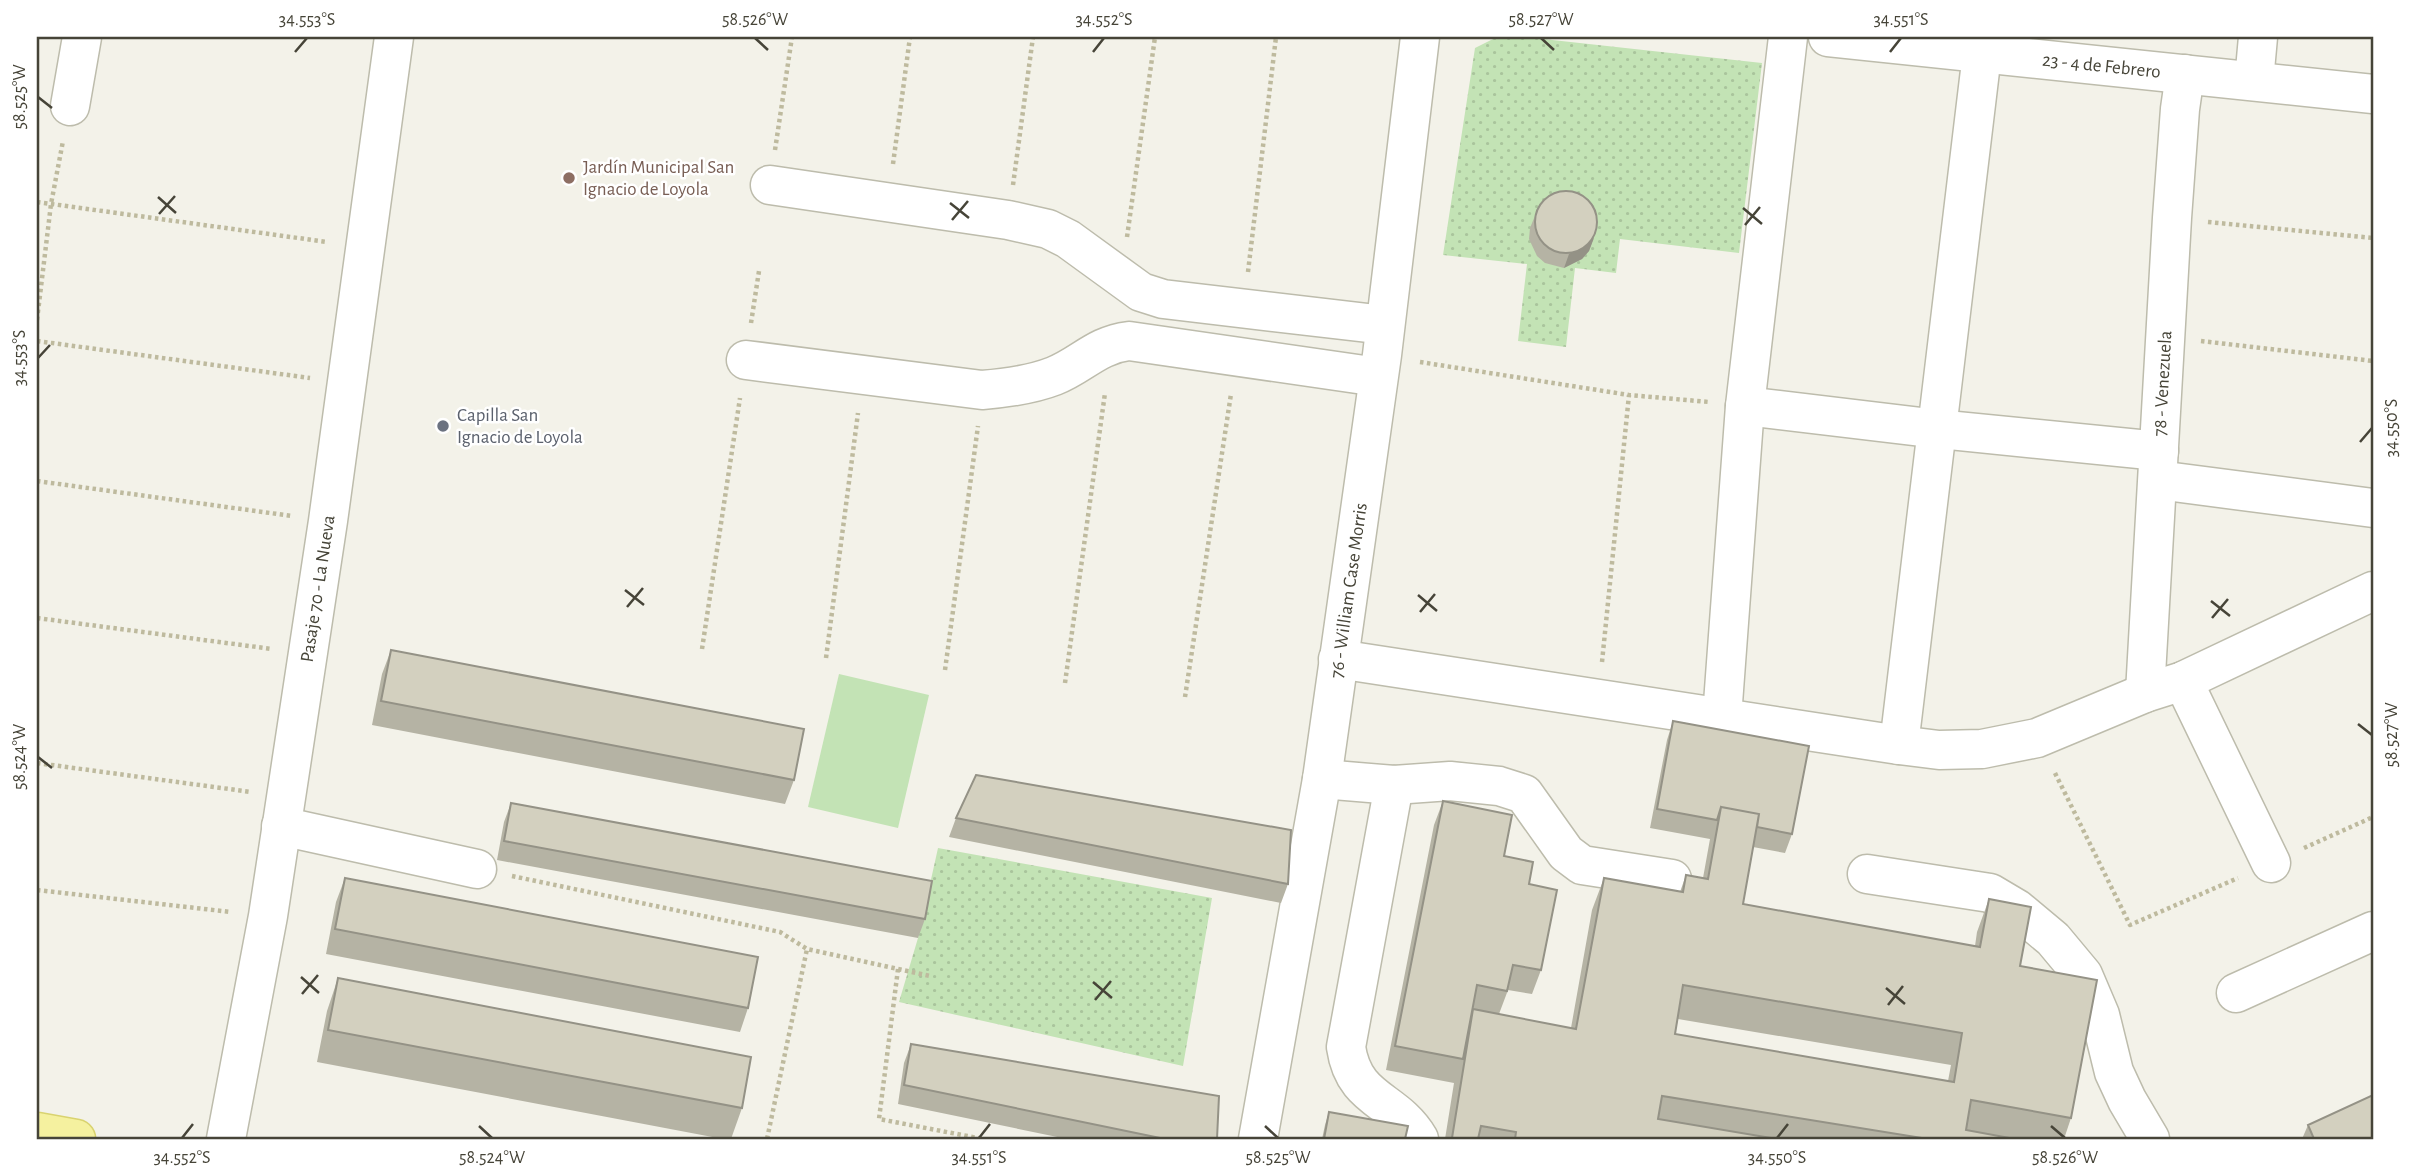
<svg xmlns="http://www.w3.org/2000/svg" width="2410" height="1176" viewBox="0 0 2410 1176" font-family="'Alegreya Sans',sans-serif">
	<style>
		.green { fill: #c3e3b5 }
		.park { fill: url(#park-dots) }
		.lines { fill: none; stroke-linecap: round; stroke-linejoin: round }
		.minor-casing { stroke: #bdbcac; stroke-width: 41 }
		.major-casing { stroke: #d9d370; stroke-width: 41 }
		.path { stroke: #beba9e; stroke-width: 4.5; stroke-dasharray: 3.5 3.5; stroke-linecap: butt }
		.minor { stroke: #fff; stroke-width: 38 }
		.major { stroke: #f5f19f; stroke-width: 38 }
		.wall { fill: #b5b3a4; fill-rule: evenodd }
		.shaded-wall { fill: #949286 }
		.building { fill: #d3d0bf; stroke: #949286; stroke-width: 2; fill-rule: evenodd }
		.ticks { fill: none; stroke: #464438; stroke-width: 2.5 }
		.education-dot { fill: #8d6e63; stroke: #fff; stroke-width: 2.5 }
		.worship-dot { fill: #6b7280; stroke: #fff; stroke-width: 2.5 }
		.labels { text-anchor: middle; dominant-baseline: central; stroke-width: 5; stroke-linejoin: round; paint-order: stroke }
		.street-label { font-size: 19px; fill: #464438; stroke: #fff }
		.education-label { font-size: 19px; fill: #785e54; stroke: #fff; text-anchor: start }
		.worship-label { font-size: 19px; fill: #5b616d; stroke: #fff; text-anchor: start }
		.neatline { fill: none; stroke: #464438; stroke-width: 2.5 }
		.ticks-label { font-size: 18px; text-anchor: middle; fill: #464438 }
	</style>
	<defs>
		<pattern id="park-dots" width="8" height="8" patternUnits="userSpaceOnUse" patternTransform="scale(1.75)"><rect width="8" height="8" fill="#c3e3b5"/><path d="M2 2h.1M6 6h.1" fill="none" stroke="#a9c49c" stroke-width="1.8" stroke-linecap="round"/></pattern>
	</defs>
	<rect width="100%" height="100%" fill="#f3f2e9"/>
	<path class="green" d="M839,674L929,695L898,828L808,807Z"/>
	<path class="park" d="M1497,37H1525L1762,63L1739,253L1620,239L1616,273L1575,268L1566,347L1518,341L1527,264L1443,255L1475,48Z
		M938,848L1212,898L1183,1066L899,1002L918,938Z"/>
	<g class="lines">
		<g class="minor-casing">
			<g id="minor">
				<path id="s1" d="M1828,37L2373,94"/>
				<path d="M2254,81L2258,37"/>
				<path d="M70,106L82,37"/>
				<path d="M770,185L1008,220L1048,229L1068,239L1141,292L1163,299L1385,325"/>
				<path d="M746,360L982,390C1007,388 1031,385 1054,376C1082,365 1096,345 1129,341L1378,377"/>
				<path d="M1745,406L1938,429L2159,451"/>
				<path d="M2158,480L2373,508"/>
				<path d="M1338,659L1899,745L1939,750L1982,749L2037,738L2145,693L2183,681L2373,591"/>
				<path d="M2183,681L2271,863"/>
				<path id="s2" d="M2145,693L2172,218L2180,109L2185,74"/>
				<path d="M1722,717L1745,406L1788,37"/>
				<path d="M1899,745L1982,54"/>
				<path d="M1322,779L1394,785L1450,781L1499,786L1524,794L1566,853L1582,865L1672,879"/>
				<path d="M1394,785L1346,1047C1354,1102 1395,1098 1419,1139"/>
				<path d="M281,826L477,869"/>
				<path d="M1867,874L1990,893L2017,909L2053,939L2083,975L2100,1015L2114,1072L2127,1100L2150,1139"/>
				<path d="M2236,993L2373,931"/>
				<path id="s3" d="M226,1139L268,916L328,521L394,37"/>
				<path id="s4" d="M1258,1139L1322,779L1382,355L1420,37"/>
			</g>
		</g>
		<g class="major-casing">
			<path id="major" d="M37,1132L76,1139"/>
		</g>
		<path class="path" d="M775,150L792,37
			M893,164L910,37
			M1013,185L1033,37
			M37,202L327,242
			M2208,222L2373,238
			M1127,237L1155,37
			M1248,272L1276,37
			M37,320L51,204L63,141
			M751,323L759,271
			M37,341L310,378
			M2201,341L2373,361
			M1420,362L1629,395L1709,402
			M37,481L292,516
			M37,618L272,649
			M702,649L740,398
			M826,658L858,413
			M1602,662L1629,395
			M945,670L978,426
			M1065,683L1105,393
			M1185,697L1231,394
			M37,763L251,792
			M2055,773L2130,925L2238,878
			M2304,848L2373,817
			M512,876L780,932L807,949L930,976
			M37,890L231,912
			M898,969L879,1119L983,1139
			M767,1139L807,949"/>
		<use href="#minor" class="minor"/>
		<use href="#major" class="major"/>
	</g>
	<path class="wall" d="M1539,206L1597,228L1589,251L1582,259L1564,268L1545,263L1537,256L1529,239L1530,228Z
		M391,650L794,780L785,804L372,725L382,674Z
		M1673,721L1792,834L1785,853L1753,847L1743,904L1975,946L1977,932L1989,899L2020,966L2071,1118L2064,1139H1445L1454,1083L1386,1070L1434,825L1443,801L1504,856L1529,884L1541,970L1532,994L1508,990L1499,1014L1571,1028L1592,910L1604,878L1680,892L1686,875L1703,878L1710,839L1650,828L1667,740ZM1678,1019L1951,1065L1948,1081L1675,1034Z
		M511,803L925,919L918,938L497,860L504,822Z
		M956,818L1288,884L1281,903L949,837Z
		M345,878L748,1008L740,1032L326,954L336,902Z
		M338,978L742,1108L731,1139H723L317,1062L327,1011Z
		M911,1044L1217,1139H1067L898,1104L904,1063Z
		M1329,1112L1405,1139H1322L1325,1125Z
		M2308,1125L2373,1139H2302Z"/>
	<path class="shaded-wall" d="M1594,238L1589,251L1582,259L1564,268L1569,254Z"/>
	<path class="building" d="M1535 222a31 31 0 1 1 62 0a31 31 0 1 1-62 0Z
		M391,650L804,729L794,780L381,701Z
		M1673,721L1809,746L1792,834L1757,827L1759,814L1721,807L1717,820L1657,809Z
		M976,775L1291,830L1288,884L956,818Z
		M1443,801L1512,815L1504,856L1533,862L1529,884L1557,890L1541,970L1513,965L1507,991L1477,985L1463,1059L1395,1046Z
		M511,803L932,881L925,919L504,841Z
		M1721,807L1759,814L1743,904L1980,947L1989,899L2031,907L2020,966L2097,980L2071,1118L1971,1100L1966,1130L2015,1139H1928L1662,1096L1658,1119L1777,1139H1515L1516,1132L1481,1126L1478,1139H1460L1452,1138L1473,1009L1576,1029L1604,878L1683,892L1686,875L1708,879ZM1683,985L1962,1033L1954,1082L1675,1034Z
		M345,878L758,957L748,1008L335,929Z
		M338,978L751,1057L742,1108L328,1030Z
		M911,1044L1219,1096L1217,1139H1165L904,1085Z
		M2373,1095V1139H2314L2308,1125Z
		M1329,1112L1408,1126L1405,1139H1324Z"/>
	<path class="ticks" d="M755,38L768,50M1541,38L1554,50M295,52L307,38M1093,52L1104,38M1890,52L1901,38M38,97L52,108M158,197L176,213M950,203L969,218M1743,208L1762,224M159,214L175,196M952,220L968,201M1745,225L1760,207M38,358L50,345M2360,442L2372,428M625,590L644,605M1418,595L1437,611M2211,601L2230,616M627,607L643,588M1420,612L1435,594M2212,618L2228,599M2358,724L2372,735M38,757L52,768M301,977L319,993M1093,982L1112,998M1886,988L1905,1004M302,994L318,975M1095,1000L1111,981M1888,1005L1903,986M479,1126L492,1138M1265,1126L1278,1138M2051,1126L2065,1138M182,1138L193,1124M979,1138L990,1124M1777,1138L1788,1124"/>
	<circle class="education-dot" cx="569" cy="178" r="7"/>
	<circle class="worship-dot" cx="443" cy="426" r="7"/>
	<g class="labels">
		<g class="street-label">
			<text stroke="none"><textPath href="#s1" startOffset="275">23 - 4 de Febrero</textPath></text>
			<text stroke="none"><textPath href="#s2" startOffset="310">78 - Venezuela</textPath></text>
			<text stroke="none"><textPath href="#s3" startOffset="558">Pasaje 70 - La Nueva</textPath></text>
			<text stroke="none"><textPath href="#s4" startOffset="556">76 - William Case Morris</textPath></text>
		</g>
		<g class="education-label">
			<text x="583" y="167">Jardín Municipal San<tspan x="583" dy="22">Ignacio de Loyola</tspan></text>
		</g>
		<g class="worship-label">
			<text x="457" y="415">Capilla San<tspan x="457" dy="22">Ignacio de Loyola</tspan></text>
		</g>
	</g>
	<rect width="2410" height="1176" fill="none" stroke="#ffffff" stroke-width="77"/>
	<rect x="38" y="38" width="2334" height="1100" class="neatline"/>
	<g class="ticks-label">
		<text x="307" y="25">34.553°S</text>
		<text x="755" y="25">58.526°W</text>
		<text x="1104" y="25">34.552°S</text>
		<text x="1541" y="25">58.527°W</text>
		<text x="1901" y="25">34.551°S</text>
		<text transform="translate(19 97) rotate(-90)" y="6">58.525°W</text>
		<text transform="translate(19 358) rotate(-90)" y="6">34.553°S</text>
		<text transform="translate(2391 428) rotate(-90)" y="6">34.550°S</text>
		<text transform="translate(2391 735) rotate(-90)" y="6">58.527°W</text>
		<text transform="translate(19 757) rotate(-90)" y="6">58.524°W</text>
		<text x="182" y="1163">34.552°S</text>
		<text x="492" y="1163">58.524°W</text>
		<text x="979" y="1163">34.551°S</text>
		<text x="1278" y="1163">58.525°W</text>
		<text x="1777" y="1163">34.550°S</text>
		<text x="2065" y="1163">58.526°W</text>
	</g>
</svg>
